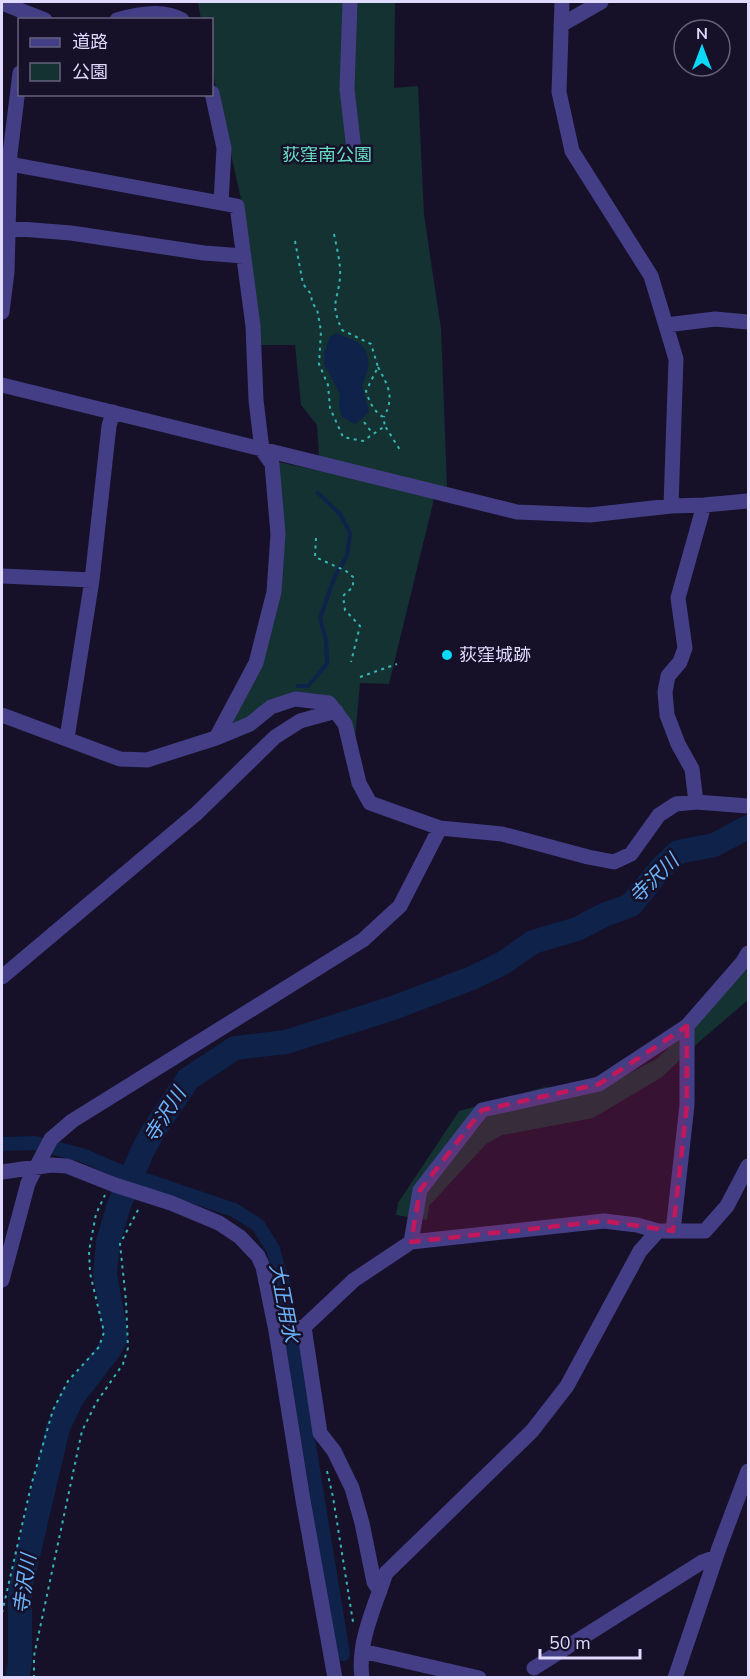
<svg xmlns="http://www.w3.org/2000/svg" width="750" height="1679" viewBox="0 0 750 1679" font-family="'Nunito Sans','Noto Sans JP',sans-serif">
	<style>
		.green { fill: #143232 }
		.water { fill: #0e224a }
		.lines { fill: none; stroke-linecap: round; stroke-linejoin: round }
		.stream { stroke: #0e224a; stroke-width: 4 }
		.canal { stroke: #0e224a; stroke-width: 14 }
		.river { stroke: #0e224a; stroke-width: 24 }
		.path { stroke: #34b7b4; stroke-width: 2; stroke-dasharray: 3 4.5; stroke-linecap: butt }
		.minor { stroke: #433e86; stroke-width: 15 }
		.marked { fill: #c2185b; fill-opacity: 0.2; stroke: #c2185b; stroke-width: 4.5; stroke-dasharray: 12 8; stroke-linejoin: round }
		.poi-dot { fill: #0cd8f8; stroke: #161128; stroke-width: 2 }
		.labels { text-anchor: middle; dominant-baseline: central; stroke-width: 5; stroke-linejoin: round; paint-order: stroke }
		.park-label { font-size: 18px; fill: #66ddc3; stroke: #161128 }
		.poi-label { font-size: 18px; fill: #dfdafe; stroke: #161128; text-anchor: start }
		.water-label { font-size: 20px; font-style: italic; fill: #6bb3fb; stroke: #161128 }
	</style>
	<rect width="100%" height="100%" fill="#161128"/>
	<path class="green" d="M198,2H395L394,88L418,86L424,215L441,329L447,487L435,485L433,503L389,684L360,683L354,749L348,723L290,694L248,721L230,727L280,589L274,461L320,471L317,425L301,405L295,345H260L241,199L212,70V20L201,19Z
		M748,968V1000L700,1041L662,1077L593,1118L502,1135L486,1144L429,1206L427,1220L396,1215L398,1203L459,1111L545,1087L587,1094L657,1059Z"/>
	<path class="water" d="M337,333C344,337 354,339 360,344C373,355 369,372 362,385L369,411L364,417L355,424L342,417L339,406L340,394L324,364V353L330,337Z"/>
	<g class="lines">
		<path class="stream" d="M298,686H308L327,664L326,640L320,618L335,576L347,556L350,533L340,514L318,493"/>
		<path class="canal" d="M2,1144L35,1143L82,1155L119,1171L234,1210L258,1225L273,1249L283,1285L343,1654"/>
		<path class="river" d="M17,1678L20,1663V1589L58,1428L72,1398L110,1349L116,1337L105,1274L108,1242L119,1205L143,1150L154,1130L188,1079L235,1048L286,1042L393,1008L472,978L503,963L533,942L577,929L604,915L631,905L662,867L678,852L714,845L748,827"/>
		<path class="path" d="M334,234C337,249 341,264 340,278C337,304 330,303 342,330L371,344L378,367L366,391C369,401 374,412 383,417L385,426
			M295,241L303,284L311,294L312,303L317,309L321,331L319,364L328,385L330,408L343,437L363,441L385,426L400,450
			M378,367C388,386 395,396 384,417
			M364,422L373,434
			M316,538L315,557L346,571L353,577V587L343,596L345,610L360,626L351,662
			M360,677L397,664
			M327,1471L333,1497L353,1622
			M2,1613L31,1486L53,1410L68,1381L99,1347L104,1332L90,1273L89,1251L96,1214L105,1195
			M34,1678V1656L82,1431L96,1403L123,1364L128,1348L126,1301L120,1244L139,1208"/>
		<path class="minor" d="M350,2L347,89L354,150
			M562,2L559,92L572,151L651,276L676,359L671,506
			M2,3L45,20
			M117,20C137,14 164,9 182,20
			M561,25L601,2
			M212,93L224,148L221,203
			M10,164L237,206L253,326L256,400L262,450L272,464L278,534L274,592L256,663L216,738
			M8,228L71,233L204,253L244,256
			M2,312L7,272L10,154L20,73
			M666,325L715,319L748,322
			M2,385L517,512L590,515L671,506L704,505L748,501
			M2,576L92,580
			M2,715L120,759L147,760L216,738L250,724L271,707L295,699L329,703L345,724L359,783L370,803L440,828L502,834L588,857L614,862L631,854L659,815L676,804L696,802L748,806
			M67,738L92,580L109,426L113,412
			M696,802L692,769L678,744L667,715L665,692L668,676L680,662L685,648L678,598L704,505
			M2,977L197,813L275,737L300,721L336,711
			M2,1172L51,1165L67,1166L115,1185L171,1203L219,1223L240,1237L258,1256L263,1267L276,1331L303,1500L335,1678
			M673,1231L687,1105V1026
			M411,1242L420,1190L482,1110L599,1084L687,1026L742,963L748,953
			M2,1280L28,1183L51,1139L72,1121L363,940L400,906L440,828
			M304,1327L320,1433L334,1451L352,1488L362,1523L374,1582L380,1591
			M276,1331L304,1327L354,1280L411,1242L604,1221L637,1225L658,1231H705L727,1206L748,1166
			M362,1651L479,1678
			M534,1668L702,1562L716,1557
			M362,1678C357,1642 375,1606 386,1573L532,1431L567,1386L640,1251L658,1231
			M675,1678L719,1548L748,1471"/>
	</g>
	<path class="marked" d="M687,1026V1105L673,1231L604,1221L411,1242L420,1190L482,1110L599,1084Z"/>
	<circle class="poi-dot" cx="447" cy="655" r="6"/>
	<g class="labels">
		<g class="park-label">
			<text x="327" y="155">荻窪南公園</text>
		</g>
		<g class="poi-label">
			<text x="459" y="655">荻窪城跡</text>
		</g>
		<g class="water-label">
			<text transform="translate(654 879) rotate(-45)">寺沢川</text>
			<text transform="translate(165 1115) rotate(-58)">寺沢川</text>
			<text transform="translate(284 1303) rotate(79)">大正用水</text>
			<text transform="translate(25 1584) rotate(-82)">寺沢川</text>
		</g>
	</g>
	<rect width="750" height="1679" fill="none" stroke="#dfdafe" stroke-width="6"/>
	<rect x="18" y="18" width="195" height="78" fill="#161128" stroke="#66617e" stroke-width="1.5"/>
	<rect x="30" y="38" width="30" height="9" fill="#433e86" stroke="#66617e" stroke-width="1.5"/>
	<text x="72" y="48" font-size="18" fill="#dfdafe">道路</text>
	<rect x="30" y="63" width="30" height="18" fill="#143232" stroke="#66617e" stroke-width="1.5"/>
	<text x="72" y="78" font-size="18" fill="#dfdafe">公園</text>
	<g transform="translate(702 48)"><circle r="28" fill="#161128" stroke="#66617e" stroke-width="1.5"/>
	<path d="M0-4.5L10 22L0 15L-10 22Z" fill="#0cd8f8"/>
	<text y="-9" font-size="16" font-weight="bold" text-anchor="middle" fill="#dfdafe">N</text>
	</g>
	<path d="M540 1649v9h100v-9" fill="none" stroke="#dfdafe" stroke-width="3"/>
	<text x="549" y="1649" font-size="18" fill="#dfdafe" stroke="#161128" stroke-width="4.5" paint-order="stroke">50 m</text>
</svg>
